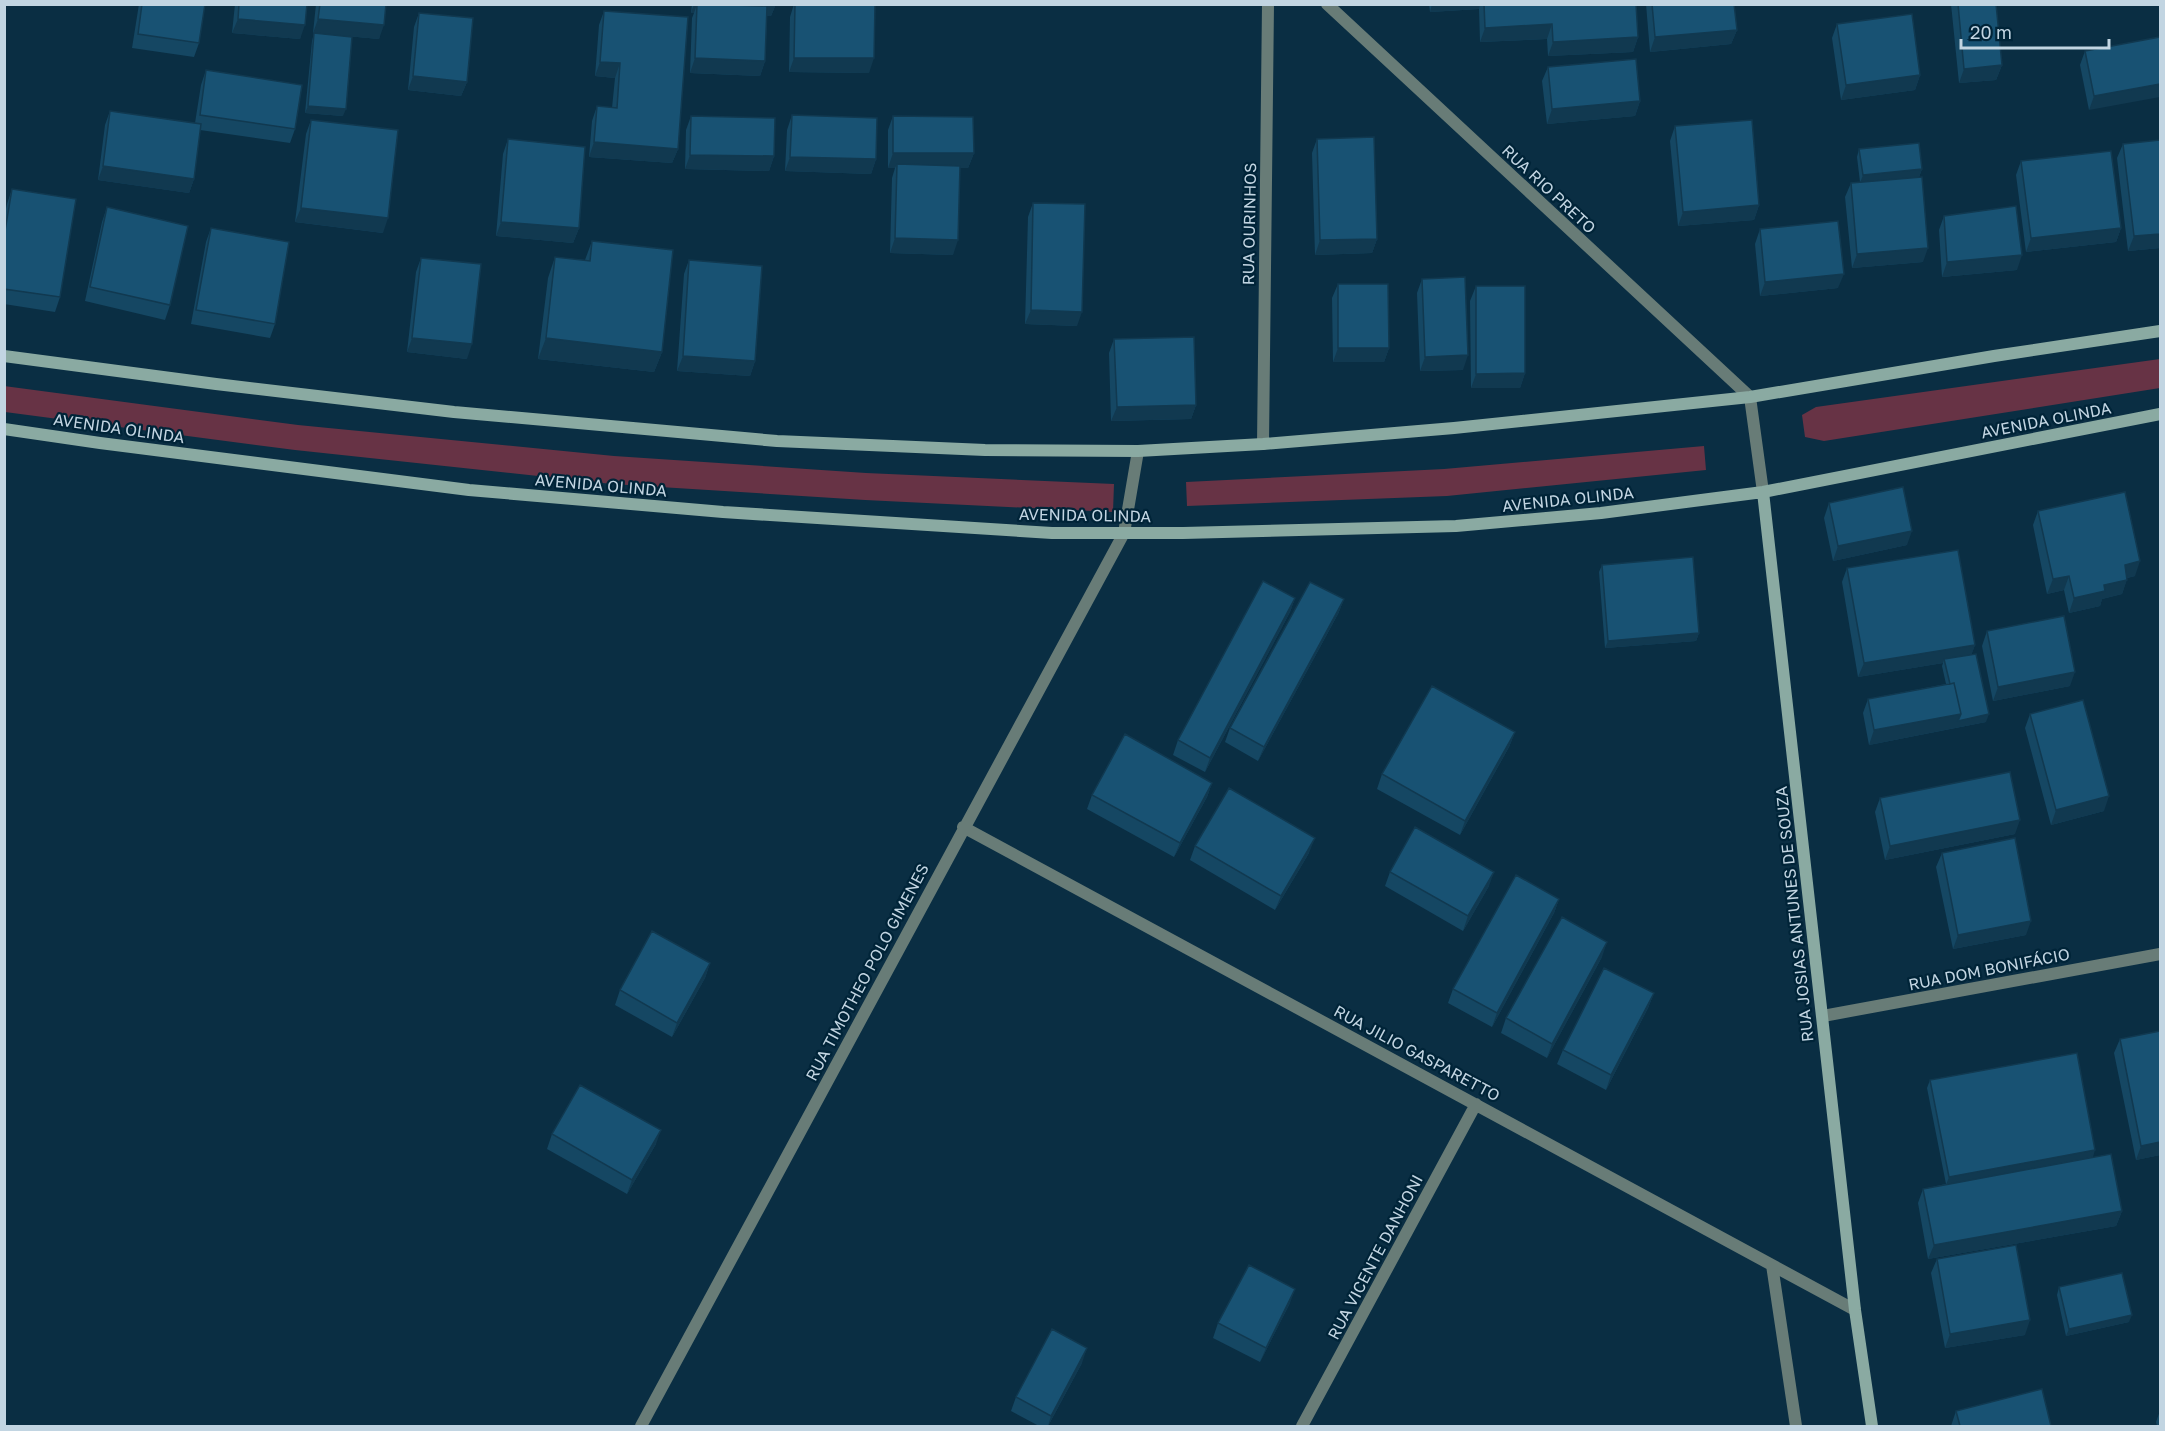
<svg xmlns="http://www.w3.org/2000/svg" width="2165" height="1431" viewBox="0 0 2165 1431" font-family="'Golos Text',sans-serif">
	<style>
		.green { fill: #673345 }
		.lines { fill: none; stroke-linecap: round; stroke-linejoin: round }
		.street { stroke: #687c77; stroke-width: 12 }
		.secondary { stroke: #8aaaa2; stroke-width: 12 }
		.wall { fill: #154763 }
		.shaded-wall { fill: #113950 }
		.building { fill: #185273; stroke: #113950; stroke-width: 1.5 }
		.labels { text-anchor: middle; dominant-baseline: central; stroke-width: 4.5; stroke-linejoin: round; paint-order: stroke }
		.street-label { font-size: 16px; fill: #c2d5e2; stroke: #002438 }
	</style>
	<rect width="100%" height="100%" fill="#0a2e43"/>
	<path class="green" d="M2160,359V388L1824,441L1805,437L1802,415L1816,407Z
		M4,386L298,425L614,456L866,473L1114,484L1113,512L865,500L612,484L295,450L5,412Z
		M1704,446L1706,470L1447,496L1187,506L1186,482L1444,469Z"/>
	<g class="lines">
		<path class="street" d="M1327,4L1750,397L1763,492
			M1263,444L1268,4
			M963,827L1855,1310
			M1823,1016L2160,954
			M1772,1265L1796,1426
			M641,1426L1124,533L1138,451
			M1302,1426L1476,1104"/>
		<path class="secondary" d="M4,356L216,384L454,412L777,441L985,450L1138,451L1263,444L1454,428L1750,397L1994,356L2160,331
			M4,429L100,443L469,490L723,512L1052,533H1183L1456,526L1601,513L1763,492L2160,414
			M1763,492L1855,1310L1872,1426"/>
	</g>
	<path class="wall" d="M139,4H205L199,43L194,57L132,48Z
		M235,4H307L300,39L232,33Z
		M316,4H386L379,39L313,33Z
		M692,4H776L771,16H767L765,61L760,76L690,73L692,18L694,13H691Z
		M794,4H875L869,73L789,72L790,17Z
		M1429,4H1636L1638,37L1633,52L1548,56L1547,39L1480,42L1479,9L1430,12Z
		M1646,4H1734L1737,30L1731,44L1650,52Z
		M1951,4H1996L2002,65L1996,80L1959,83Z
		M604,11L678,149L672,163L589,157L592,121L597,106L612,108L615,78L595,76L599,25Z
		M419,13L467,82L461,96L408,90L414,27Z
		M1837,24L1920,75L1915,90L1841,100L1832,38Z
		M314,33L343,116L305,113L312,41Z
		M2160,37L2089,110L2080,65L2085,51Z
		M1548,67L1640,101L1635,116L1547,124L1542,81Z
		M206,70L295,129L290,143L200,130L194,179L189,193L98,180L105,125L110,111L195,123L201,85Z
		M792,115L876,159L871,174L785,171L787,130Z
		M691,116L774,156L769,171L685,169L686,130Z
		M893,116L974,153L968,168H960L953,255L890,253L892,178L895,168H888V130Z
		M311,120L383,233L295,222L306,134Z
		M1675,126L1759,205L1754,220L1678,226L1670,141Z
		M508,139L579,228L573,243L496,236L503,154Z
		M1317,139L1377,239L1372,253L1315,255L1312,153Z
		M2123,144L2160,248L2128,251L2117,158Z
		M1859,149L1922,169L1919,177L1923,262L1852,268L1845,197L1851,183L1860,182L1857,157Z
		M2021,161L2121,228L2116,242L2026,252L2016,175Z
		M12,189L60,297L55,312L4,304V218L7,204Z
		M1033,203L1077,326L1025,324L1028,217Z
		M107,207L170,305L165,320L85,301L102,222Z
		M1944,216L2017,270L1942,277L1939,230Z
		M211,228L275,324L270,338L191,324L206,242Z
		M1760,229L1838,288L1760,296L1755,244Z
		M592,241L662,352L654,372L538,359L548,278L555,257L585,260Z
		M421,258L467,359L407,352L416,272Z
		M689,260L755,361L750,376L677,371L684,274Z
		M1422,279L1463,370L1420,371L1417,293Z
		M1338,284L1389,348L1384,362H1333L1332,298Z
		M1476,286L1525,373L1520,388H1471L1470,301Z
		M1114,339L1196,405L1191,419L1111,421L1109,353Z
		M1829,503L1907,545L1833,561L1824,518Z
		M2038,511L2135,576L2127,578L2122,594L2102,599L2100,606L2069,613L2064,590L2047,594L2033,525Z
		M1602,565L1699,633L1696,641L1605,648L1599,572Z
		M1847,568L1975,645L1971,655L1986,722L1869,745L1863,713L1868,699L1946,684L1942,666L1943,663L1858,677L1842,582Z
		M1295,598L1290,612L1205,772L1173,755L1178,740Z
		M1344,599L1338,614L1258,761L1225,742L1230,728Z
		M1987,631L2070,686L1993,701L1982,646Z
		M2030,714L2104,811L2051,825L2025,728Z
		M1515,732L1509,747L1460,835L1377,789L1382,774Z
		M1212,783L1207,797L1174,857L1087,809L1092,795Z
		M1880,798L2015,834L1885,860L1875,812Z
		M1195,846L1309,853L1275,910L1190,860Z
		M1942,853L2026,935L1953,949L1936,867Z
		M1390,872L1489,886L1463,931L1385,886Z
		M1559,899L1554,913L1492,1027L1448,1003L1453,989Z
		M1602,957L1547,1058L1501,1033L1506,1018Z
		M710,963L705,978L672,1037L615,1005L620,990Z
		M1654,993L1648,1008L1606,1090L1557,1064L1563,1050Z
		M2120,1039L2160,1155L2136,1160L2114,1053Z
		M1930,1080L2093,1157L2122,1211L2116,1226L1928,1259L1918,1203L1923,1189L1946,1184L1927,1088Z
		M552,1134L656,1144L627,1194L547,1149Z
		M1937,1259L2025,1335L1945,1348L1931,1273Z
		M2059,1287L2129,1322L2066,1336L2057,1295Z
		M1290,1303L1260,1362L1213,1338L1218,1323Z
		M1082,1363L1048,1426H1039L1011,1411L1016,1397Z
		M1956,1411L2051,1426H1951Z
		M2160,1411V1426H2157L2156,1422Z"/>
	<path class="shaded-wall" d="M694,4H697L694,13H691Z
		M697,4H776L771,16L697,13Z
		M1432,4H1480L1479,9L1430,12Z
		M238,19L305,25L300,39L232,33Z
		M318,19L384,25L379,39L313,33Z
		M1552,24L1547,39L1480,42L1485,28Z
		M1737,30L1731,44L1650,52L1655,37Z
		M1638,37L1633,52L1548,56L1553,42Z
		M695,58L765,61L760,76L690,73Z
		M794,58H874L869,73L789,72Z
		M600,62L620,63L615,78L595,76Z
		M2002,65L1996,80L1959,83L1964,69Z
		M1920,75L1915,90L1841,100L1846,85Z
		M413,76L467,82L461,96L408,90Z
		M2160,84V97L2089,110L2094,96Z
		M1640,101L1635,116L1547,124L1552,109Z
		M308,106L346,109L343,116L305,113Z
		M594,142L678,149L672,163L589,157Z
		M893,153H974L968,168H897V164L895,168H888Z
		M690,155L774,156L769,171L685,169Z
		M790,157L876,159L871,174L785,171Z
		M103,166L194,179L189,193L98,180Z
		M1922,169L1919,177L1860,183L1863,175Z
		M1759,205L1754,220L1678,226L1683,212Z
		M301,208L388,218L383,233L295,222Z
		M501,222L579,228L573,243L496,236Z
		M2121,228L2116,242L2026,252L2031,238Z
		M2160,234V248L2128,251L2134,236Z
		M895,238L958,240L953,255L890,253Z
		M1377,239L1372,253L1315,255L1320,240Z
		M1928,248L1923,262L1852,268L1857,254Z
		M2022,255L2017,270L1942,277L1947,262Z
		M1844,274L1838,288L1760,296L1765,282Z
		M1031,310L1082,312L1077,326L1025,324Z
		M412,338L472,344L467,359L407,352Z
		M546,338L662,352L654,372L538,359Z
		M1338,348H1389L1384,362H1333Z
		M1468,355L1463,370L1420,371L1425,357Z
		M683,356L755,361L750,376L677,371Z
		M1525,373L1520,388H1471L1476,374Z
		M1196,405L1191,419L1111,421L1117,407Z
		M1912,531L1907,545L1833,561L1838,546Z
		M2140,561L2135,576L2119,580L2125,565Z
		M2069,576L2064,590L2047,594L2053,579Z
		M2127,580L2122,594L2102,599L2100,606L2069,613L2074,598L2104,585Z
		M1295,598L1290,612L1205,772L1210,758Z
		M1344,599L1338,614L1258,761L1264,747Z
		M1699,633L1696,641L1605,648L1608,641Z
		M1975,645L1970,659H1944L1943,663L1858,677L1864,663Z
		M2075,672L2070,686L1993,701L1998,687Z
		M1961,714L1955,728L1869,745L1874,730Z
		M1989,714L1986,722L1955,728L1958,721Z
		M1515,732L1509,747L1460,835L1465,821Z
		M1212,783L1207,797L1174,857L1180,843Z
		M2109,796L2104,811L2051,825L2056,810Z
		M2020,820L2015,834L1885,860L1890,846Z
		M1315,838L1309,853L1275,910L1281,896Z
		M1494,872L1489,886L1463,931L1468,916Z
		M1559,899L1554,913L1492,1027L1497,1013Z
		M2031,921L2026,935L1953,949L1958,935Z
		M1607,942L1602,957L1547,1058L1552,1044Z
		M710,963L705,978L672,1037L677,1023Z
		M1654,993L1648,1008L1606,1090L1611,1075Z
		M661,1130L656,1144L627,1194L632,1180Z
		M2160,1142V1155L2136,1160L2141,1146Z
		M2095,1150L2093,1157L1946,1185L1949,1177Z
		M2122,1211L2116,1226L1928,1259L1934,1245Z
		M1295,1289L1290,1303L1260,1362L1266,1348Z
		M2132,1315L2129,1322L2066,1336L2069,1329Z
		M2030,1320L2025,1335L1945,1348L1950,1334Z
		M1087,1348L1082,1363L1048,1426L1051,1416Z"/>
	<path class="building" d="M142,4H205L199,43L138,34Z
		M239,4H307L305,25L238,19Z
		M320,4H386L384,25L318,19Z
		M697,4L767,6L765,61L695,58Z
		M795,4H875L874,58H794Z
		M1484,4H1636L1638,37L1553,42L1552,24L1485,28Z
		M1652,4H1734L1737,30L1655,37Z
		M1958,4H1996L2002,65L1964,69Z
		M604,11L688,17L678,149L594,142L597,106L617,108L620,63L600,62Z
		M419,13L473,18L467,82L413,76Z
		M1912,14L1920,75L1846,85L1837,24Z
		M314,33L352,37L346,109L308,106Z
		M2160,37V84L2094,96L2085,51Z
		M1636,59L1640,101L1552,109L1548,67Z
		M206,70L302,85L295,129L200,115Z
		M110,111L201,124L194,179L103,166Z
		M792,115L877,118L876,159L790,157Z
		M691,116L775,118L774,156L690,155Z
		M893,116L973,117L974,153H893Z
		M311,120L398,130L388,218L301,208Z
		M1752,120L1759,205L1683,212L1675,126Z
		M1374,137L1377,239L1320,240L1317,139Z
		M508,139L585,147L579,228L501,222Z
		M2160,140V234L2134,236L2123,144Z
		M1919,143L1922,169L1863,175L1859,149Z
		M2111,151L2121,228L2031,238L2021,161Z
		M897,164L960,166L958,240L895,238Z
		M1922,177L1928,248L1857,254L1851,183Z
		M12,189L76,199L60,297L4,289V237Z
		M1033,203L1085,204L1082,312L1031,310Z
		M2016,206L2022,255L1947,262L1944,216Z
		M107,207L188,226L170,305L90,287Z
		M1838,221L1844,274L1765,282L1760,229Z
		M211,228L289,242L275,324L196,310Z
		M592,241L673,250L662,352L546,338L555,257L590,261Z
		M421,258L481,264L472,344L412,338Z
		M689,260L762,266L755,361L683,356Z
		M1465,277L1468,355L1425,357L1422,279Z
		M1338,284H1388L1389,348H1338Z
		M1476,286H1525V373L1476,374Z
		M1194,337L1196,405L1117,407L1114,339Z
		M1903,487L1912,531L1838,546L1829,503Z
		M2125,492L2140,561L2125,565L2127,580L2104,585L2105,591L2074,598L2069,576L2053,579L2038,511Z
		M1958,550L1975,645L1864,663L1847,568Z
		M1693,557L1699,633L1608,641L1602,565Z
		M1263,581L1295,598L1210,758L1178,740Z
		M1310,582L1344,599L1264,747L1230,728Z
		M2064,616L2075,672L1998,687L1987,631Z
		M1976,654L1989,714L1958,721L1961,714L1954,683L1950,684L1944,659Z
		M1954,683L1961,714L1874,730L1868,699Z
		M1432,686L1515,732L1465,821L1382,774Z
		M2083,700L2109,796L2056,810L2030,714Z
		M1125,734L1212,783L1180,843L1092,795Z
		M2010,772L2020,820L1890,846L1880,798Z
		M1229,788L1315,838L1281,896L1195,846Z
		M1415,827L1494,872L1468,916L1390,872Z
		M2015,838L2031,921L1958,935L1942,853Z
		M1516,875L1559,899L1497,1013L1453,989Z
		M1562,917L1607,942L1552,1044L1506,1018Z
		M652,931L710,963L677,1023L620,990Z
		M1604,968L1654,993L1611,1075L1563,1050Z
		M2160,1031V1142L2141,1146L2120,1039Z
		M2077,1053L2095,1150L1949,1177L1930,1080Z
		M580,1085L661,1130L632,1180L552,1134Z
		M2111,1154L2122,1211L1934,1245L1923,1189Z
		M2016,1245L2030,1320L1950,1334L1937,1259Z
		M1249,1265L1295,1289L1266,1348L1218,1323Z
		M2122,1273L2132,1315L2069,1329L2059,1287Z
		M1052,1329L1087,1348L1051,1416L1016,1397Z
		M2042,1389L2051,1426H1960L1956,1411Z"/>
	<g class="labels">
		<g class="street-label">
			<text transform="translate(1549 189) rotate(43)">RUA RIO PRETO</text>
			<text transform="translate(1249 224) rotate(-89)">RUA OURINHOS</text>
			<text transform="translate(2046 420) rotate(-11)">AVENIDA OLINDA</text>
			<text transform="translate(119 428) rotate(8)">AVENIDA OLINDA</text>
			<text transform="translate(601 485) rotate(5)">AVENIDA OLINDA</text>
			<text transform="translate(1568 499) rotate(-6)">AVENIDA OLINDA</text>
			<text transform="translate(1085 515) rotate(1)">AVENIDA OLINDA</text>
			<text transform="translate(1794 914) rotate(-96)">RUA JOSIAS ANTUNES DE SOUZA</text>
			<text transform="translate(1989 969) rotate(-11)">RUA DOM BONIFÁCIO</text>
			<text transform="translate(867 972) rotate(-62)">RUA TIMOTHEO POLO GIMENES</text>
			<text transform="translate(1417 1053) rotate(28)">RUA JILIO GASPARETTO</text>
			<text transform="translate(1375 1257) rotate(-62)">RUA VICENTE DANHONI</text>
		</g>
	</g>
	<rect width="2165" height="1431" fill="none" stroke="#c2d5e2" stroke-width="12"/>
	<path d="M1961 39v9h148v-9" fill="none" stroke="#c2d5e2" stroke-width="3"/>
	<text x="1970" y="39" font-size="18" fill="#c2d5e2" stroke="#002438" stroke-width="4.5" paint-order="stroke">20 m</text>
</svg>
